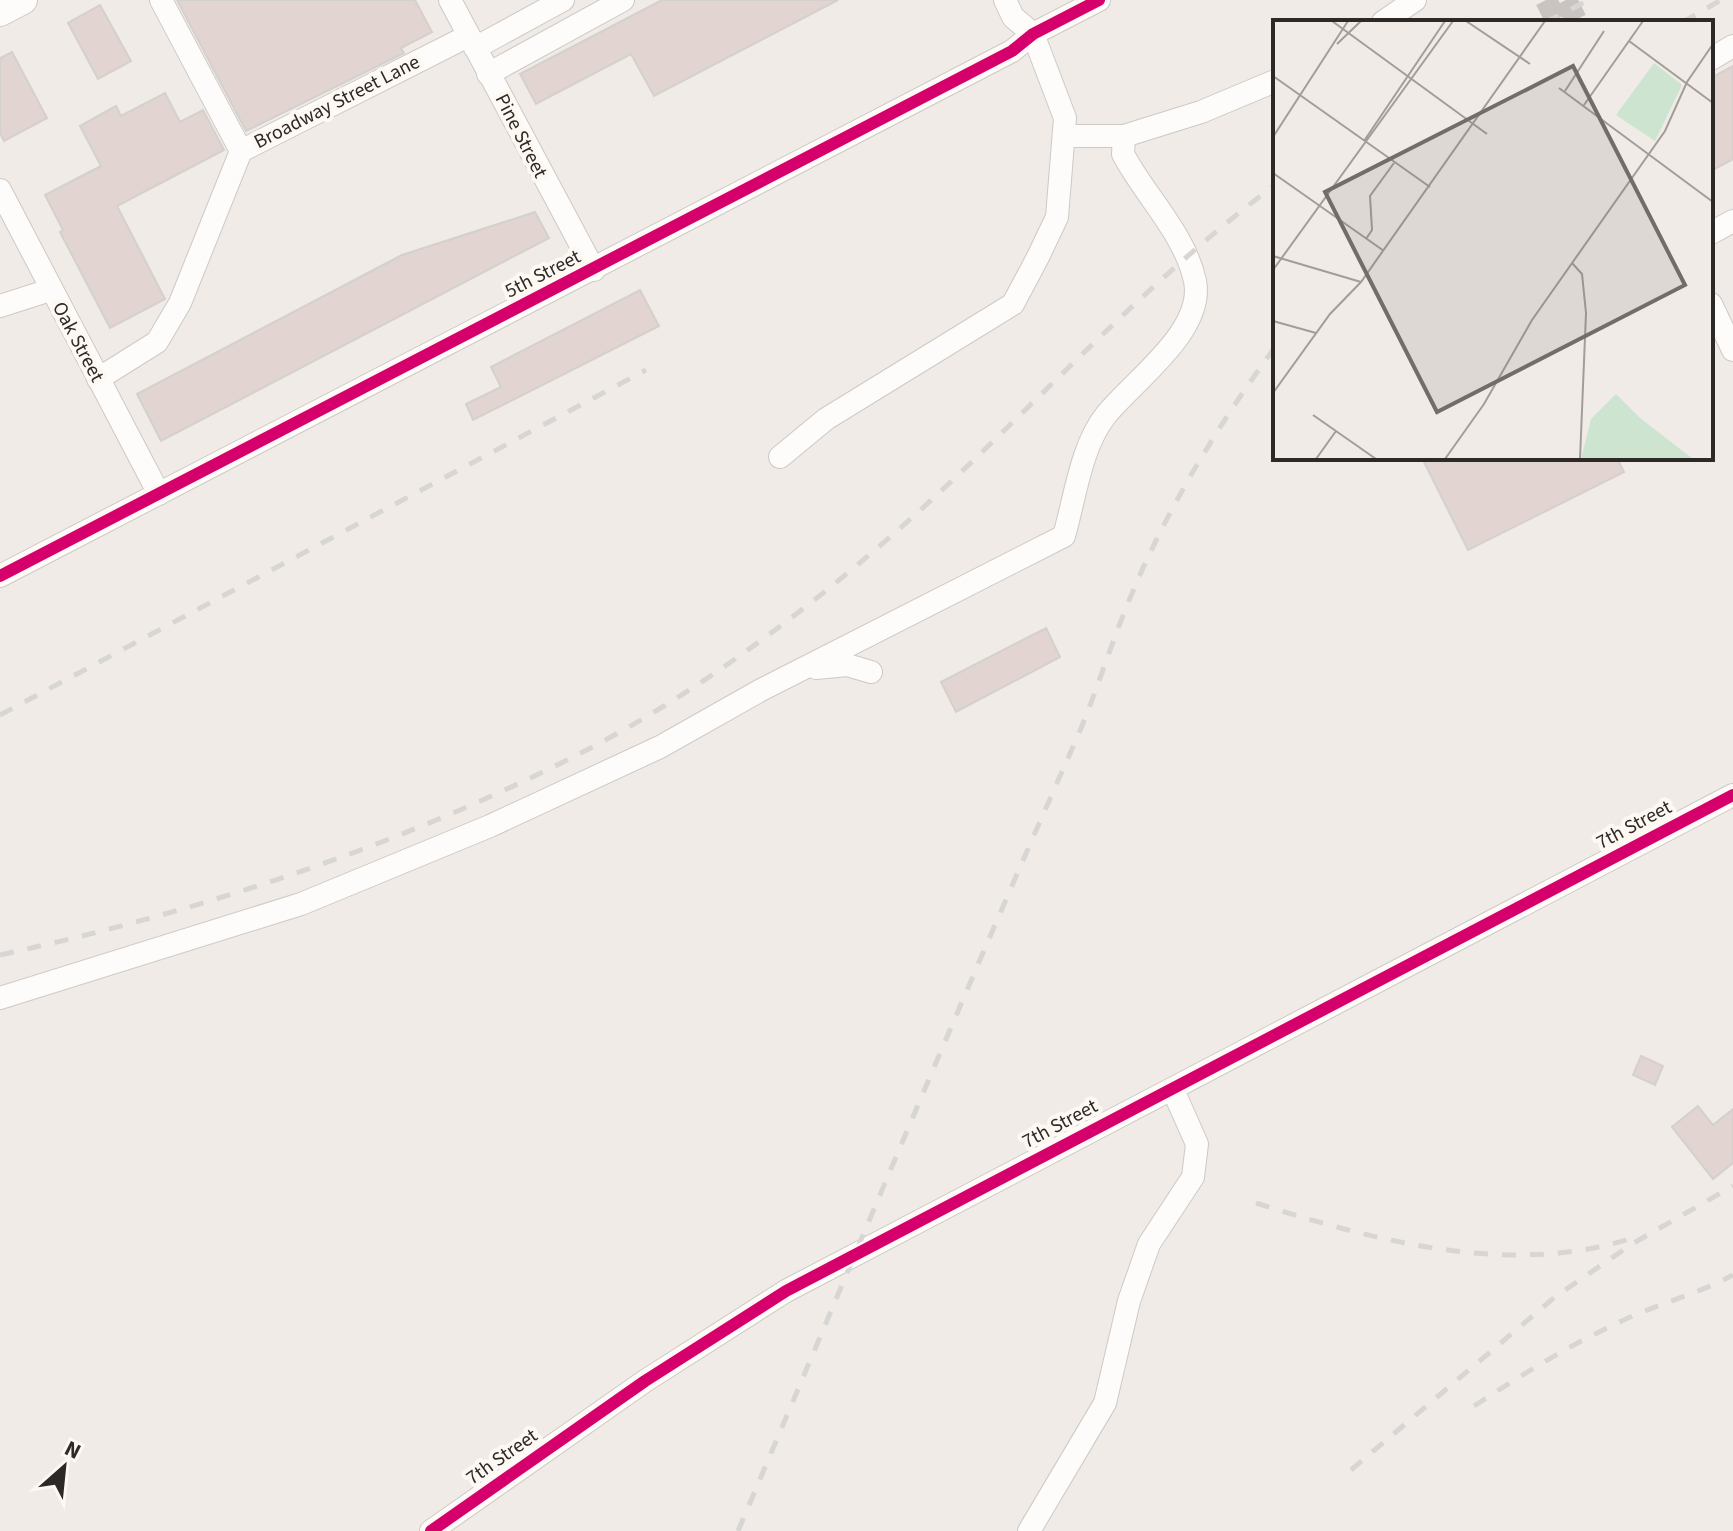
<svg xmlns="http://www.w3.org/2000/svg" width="1733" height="1531" viewBox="0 0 1733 1531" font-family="'Source Sans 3',sans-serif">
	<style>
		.building { fill: #e1d4d1; stroke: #d4d0cd; stroke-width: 2 }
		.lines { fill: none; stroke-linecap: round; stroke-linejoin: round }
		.minor-tunnel { stroke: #c9c4c0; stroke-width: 22; stroke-dasharray: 22 11; stroke-linecap: butt }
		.minor-casing { stroke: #cdc9c5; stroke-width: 24 }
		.major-casing { stroke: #cdc9c5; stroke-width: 30 }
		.minor { stroke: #fdfcfb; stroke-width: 22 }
		.major { stroke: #fdfcfb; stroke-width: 28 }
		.rail { stroke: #d7d6d4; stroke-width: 5; stroke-dasharray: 14 14; stroke-linecap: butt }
		.cycleway-casing { stroke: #fef8f3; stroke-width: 17 }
		.cycleway { stroke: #d6006c; stroke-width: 12 }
		.labels { text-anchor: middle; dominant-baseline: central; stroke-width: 8; stroke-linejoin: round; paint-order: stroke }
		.street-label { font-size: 20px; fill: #2d2926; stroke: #fef8f3 }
		.inset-road { fill: none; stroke: #a29d99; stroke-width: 2 }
		.view { fill: #716d69; fill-opacity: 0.15; stroke: #716d69; stroke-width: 4 }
		.inset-edge { fill: none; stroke: #2d2926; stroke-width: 4 }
	</style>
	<rect width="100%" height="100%" fill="#f0ebe6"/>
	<path class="building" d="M177,0H415L432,32L401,48L404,53L246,131Z
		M662,0H838L654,96L631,54L536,104L520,74Z
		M100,5L131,61L98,79L68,23Z
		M12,52L47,118L4,141L0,133V58Z
		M1733,66V159L1711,171V78Z
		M165,93L180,122L203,110L224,150L117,206L165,299L110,328L60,232L63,230L45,195L101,166L80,126L116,106L121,116Z
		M535,212L549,238L161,441L137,394L402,255Z
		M640,290L659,326L473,420L466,404L501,387L491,367Z
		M1422,458H1617L1624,472L1468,550Z
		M1046,628L1060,657L956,712L941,682Z
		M1641,1056L1663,1066L1655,1085L1633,1075Z
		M1698,1106L1713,1125L1733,1109V1163L1713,1179L1672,1127Z"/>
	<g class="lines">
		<path class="minor-tunnel" d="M1546,0L1557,22
			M1566,0L1577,22"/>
		<g class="minor-casing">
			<path id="minor" d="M161,0L241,151
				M450,0L594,270
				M1383,22L1415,0
				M475,48L563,0
				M1711,59L1733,46
				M488,74L623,0
				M1066,136H1124L1201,112L1275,81
				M0,190L159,494
				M1711,233L1733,221
				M1711,304L1733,350
				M0,306L50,290
				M98,379L157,342L180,303L241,151L468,36
				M780,457L826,419L1013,304L1038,257L1057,217L1065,118L1033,34L1013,17L1005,0
				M0,576L1012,51L1033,34L1099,0
				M816,668L847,665L871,672
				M0,998L301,904L490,826L660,747L761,690L1064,536C1075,498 1081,446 1106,415C1134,380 1205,331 1195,281C1185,234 1145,196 1123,154L1124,136
				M431,1531L645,1381L786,1291L1733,795
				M1029,1531L1105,1403L1129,1301L1149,1244L1193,1177L1197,1144L1173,1090"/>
		</g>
		<g class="major-casing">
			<path id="major" d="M0,12L23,0"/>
		</g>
		<use href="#minor" class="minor"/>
		<use href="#major" class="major"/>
		<path class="rail" d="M1546,22L1589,0
			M1683,22L1721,0
			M0,715L646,370
			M0,955C198,912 394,848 575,756C696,695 815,605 916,514C1036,405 1145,282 1275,185
			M1256,1203C1373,1240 1508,1277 1629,1239
			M1474,1406C1523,1374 1571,1344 1624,1320C1660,1303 1698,1294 1733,1275
			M1351,1470L1555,1297L1632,1244L1733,1186
			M738,1531C849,1270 957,1008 1072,749C1093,703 1107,655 1126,608C1163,515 1216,428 1275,347"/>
		<g class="cycleway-casing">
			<path id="cycleway" d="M0,576L1012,51L1033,34L1099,0
				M431,1531L645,1381L786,1291L1733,795"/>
		</g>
		<use href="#cycleway" class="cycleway"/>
	</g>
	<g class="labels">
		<g class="street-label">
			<text transform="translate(337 102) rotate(-27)">Broadway Street Lane</text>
			<text transform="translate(521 136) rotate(63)">Pine Street</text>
			<text transform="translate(543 274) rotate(-27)">5th Street</text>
			<text transform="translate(78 342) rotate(62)">Oak Street</text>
			<text transform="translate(1634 825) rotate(-28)">7th Street</text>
			<text transform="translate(1060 1124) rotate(-28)">7th Street</text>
			<text transform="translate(502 1457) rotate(-35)">7th Street</text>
		</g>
	</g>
	<g transform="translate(1273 20)">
		<rect width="440" height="440" fill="#f0ebe6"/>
		<path d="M381,43L409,65L382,121L343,95ZM343,374L367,398L420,439H308L318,399Z" fill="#cde4d1"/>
		<path class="inset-road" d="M59,1L214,114M193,1L257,44M356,21L440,83M64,24L88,1M0,56L157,167M286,68L440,182M292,71L331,11M311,85L370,1M0,117L75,1M91,121L172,1M0,153L111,231M93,219L99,210L97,176L121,143M0,236L88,262M299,243L309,254L313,293L307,439M0,250L180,1M0,301L43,313M0,373L57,294L88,262L272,1M40,395L103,439M43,439L63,411M172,439L211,384L259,300L392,111L414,62L440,24"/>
		<path class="view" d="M300,46L412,265L164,392L52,172Z"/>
		<rect width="440" height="440" class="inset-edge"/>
	</g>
	<g transform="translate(64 1467) rotate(27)" stroke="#fef8f3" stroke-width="6" paint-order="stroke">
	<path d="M0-6L14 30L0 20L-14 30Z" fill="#2d2926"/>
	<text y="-12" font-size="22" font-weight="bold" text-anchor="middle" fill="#2d2926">N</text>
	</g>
</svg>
